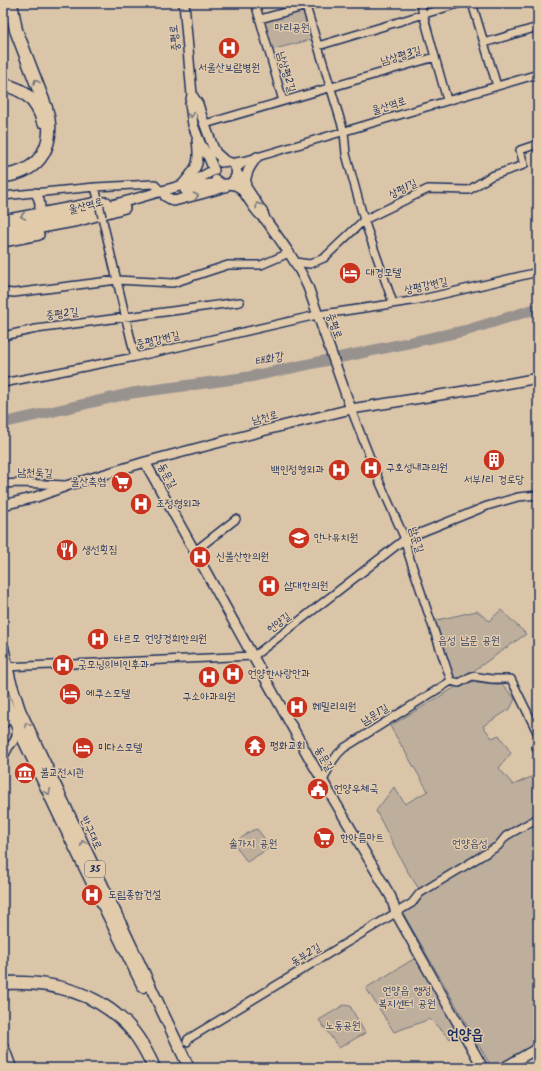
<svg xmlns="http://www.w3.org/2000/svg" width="541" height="1071" viewBox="0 0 541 1071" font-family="Kalam,'Poor Story',sans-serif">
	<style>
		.green { fill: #beaf9d; stroke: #6c6f7e }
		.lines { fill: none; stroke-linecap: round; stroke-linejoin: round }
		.river { stroke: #98928f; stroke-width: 11 }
		.street-casing { stroke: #1b2f5e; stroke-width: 10 }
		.secondary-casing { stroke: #1b2f5e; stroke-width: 12 }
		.primary-casing { stroke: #1b2f5e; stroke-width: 13 }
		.highway-casing { stroke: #1b2f5e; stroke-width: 15 }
		.street { stroke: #e2cbab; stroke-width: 7 }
		.secondary { stroke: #e2cbab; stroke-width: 9 }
		.primary { stroke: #e2cbab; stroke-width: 10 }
		.highway { stroke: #e2cbab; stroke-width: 12 }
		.street-bridge-casing { stroke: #1b2f5e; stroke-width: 10; stroke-linecap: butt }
		.street-bridge { stroke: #e2cbab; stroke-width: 7 }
		.oneway { stroke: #757581 }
		.labels { text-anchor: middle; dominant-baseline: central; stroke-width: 3; stroke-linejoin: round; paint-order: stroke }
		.shield { fill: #e2cbab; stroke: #575e75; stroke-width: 1 }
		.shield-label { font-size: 10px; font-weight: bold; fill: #1b2f5e }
		.park-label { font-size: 11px; fill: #2b3c64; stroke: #e2cbab }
		.street-label { font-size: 11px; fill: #1b2f5e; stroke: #e2cbab }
		.poi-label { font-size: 11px; fill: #1b2f5e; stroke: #e2cbab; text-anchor: start }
		.water-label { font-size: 12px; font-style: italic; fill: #2e3e65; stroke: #e2cbab }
		.district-label { font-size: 15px; font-weight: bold; fill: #1b2f5e; stroke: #e2cbab }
	</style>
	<rect width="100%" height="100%" fill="#dac5a8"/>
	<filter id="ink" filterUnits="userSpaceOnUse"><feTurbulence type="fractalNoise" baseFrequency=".025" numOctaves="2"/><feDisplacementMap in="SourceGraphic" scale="8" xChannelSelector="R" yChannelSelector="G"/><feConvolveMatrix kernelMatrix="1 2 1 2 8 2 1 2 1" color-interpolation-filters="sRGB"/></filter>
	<g filter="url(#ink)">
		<path class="green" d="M305,9L314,39L270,50L262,21Z
			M501,610L526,634L459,681L453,678L433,621L477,611L489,621Z
			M476,682L503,685L515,699L510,709L483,726L492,738L499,735L511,753L499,768L513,785L538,774V1044L495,1068H492L403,913L420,901L423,895L406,869L376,811L394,787L405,804L428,791L390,726L454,688Z
			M257,829L271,847L247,862L234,843L251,831Z
			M417,957L460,1033L450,1039L430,1019L394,1032L366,988Z
			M344,1005L350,1006L365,1033L339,1048L319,1020Z"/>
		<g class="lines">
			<path class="river" d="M3,423L132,393L249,377L468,330L538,308"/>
			<g class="street-casing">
				<path id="street" d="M255,3L283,101
					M305,3L344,132L346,154L364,220L393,303
					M472,3L497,86
					M260,19L318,3
					M484,43L538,27
					M318,46L461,3
					M435,57L447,100
					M205,124L435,57L420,3
					M247,160C344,132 441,102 538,74
					M230,163L247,160L236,169
					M95,187L99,203
					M3,196L95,187L154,184L161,191
					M102,217L135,357
					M295,262L310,264L324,258L364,220L428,189L469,190L491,176L524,165L520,150L538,144
					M3,292L14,293L117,280L173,283L228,265H261L289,253
					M3,336L36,329L240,302
					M3,383L135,357L317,315L418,300L538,272
					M351,409L380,483L405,539L408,553L451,681
					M3,484L20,483L65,485
					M195,551L236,519
					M5,667L254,656L405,539L487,506L518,497L538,495
					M451,681L459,683L472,676L492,679H511L538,734
					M3,725L8,720L11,714
					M538,742L536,747L538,752
					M3,758L9,747L14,741L16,735V728
					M323,781C329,768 333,757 344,748L451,681
					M187,1042L188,1039L412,903L420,893L498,846L506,836L538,818"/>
			</g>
			<g class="secondary-casing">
				<path id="secondary" d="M184,3L192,95
					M221,162C235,159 242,173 231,183
					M216,180C225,189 229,180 239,187C249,196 253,211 265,219L263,213L237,173
					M183,184C198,167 200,163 197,140
					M246,187C244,175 250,166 257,157
					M185,190L204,185L219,183
					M36,193C40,200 41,205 39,213
					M165,196L174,201L201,194L225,187L227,184
					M265,219C281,241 297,262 308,287L351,409
					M3,220L98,202H107
					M3,228L84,212L131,200L190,183L214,170L209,158L200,143L193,125L190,104L192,95L198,104L201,114L213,147L216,153L225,161
					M3,235L79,221L125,208
					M3,242L39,235
					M145,462L311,761L391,897L396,913L483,1068
					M3,505L36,497L66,486L145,462L270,429L351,409L484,388L538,378
					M503,1068L538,1048"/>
			</g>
			<g class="primary-casing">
				<path id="primary" d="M3,647L10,679L20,710L189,1068
					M3,693L11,714L62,822L143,987"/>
			</g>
			<g class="highway-casing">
				<path id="highway" d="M3,85C23,88 37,101 43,121
					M3,176C42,172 56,143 46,108L16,30L11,3
					M3,983C44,981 88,989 120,1018C136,1031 146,1050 154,1068
					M3,1049L10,1068"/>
			</g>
			<use href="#street" class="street"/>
			<use href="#secondary" class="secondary"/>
			<use href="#primary" class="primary"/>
			<use href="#highway" class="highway"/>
			<g class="street-bridge-casing">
				<path id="street-bridge" d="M99,203L102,217"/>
			</g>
			<use href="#street-bridge" class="street-bridge"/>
		</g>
		<defs><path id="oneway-chevron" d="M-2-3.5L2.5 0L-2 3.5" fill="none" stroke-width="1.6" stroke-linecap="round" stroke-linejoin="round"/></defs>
		<g class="oneway">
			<use href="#oneway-chevron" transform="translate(36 82) rotate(-111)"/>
			<use href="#oneway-chevron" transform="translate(191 115) rotate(82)"/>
			<use href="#oneway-chevron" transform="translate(196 196) rotate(-14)"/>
			<use href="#oneway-chevron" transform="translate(258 205) rotate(-124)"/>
			<use href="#oneway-chevron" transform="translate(23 216) rotate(170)"/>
			<use href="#oneway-chevron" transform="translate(27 725) rotate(-116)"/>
			<use href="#oneway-chevron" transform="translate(48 792) rotate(65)"/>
			<use href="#oneway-chevron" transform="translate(83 843) rotate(-115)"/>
		</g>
	</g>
	<defs>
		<g id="hospital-disc" transform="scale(1.15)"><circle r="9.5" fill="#c8321e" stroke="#e2cbab"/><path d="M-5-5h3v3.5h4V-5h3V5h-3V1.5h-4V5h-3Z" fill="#fff"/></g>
		<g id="hotel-disc" transform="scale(1.15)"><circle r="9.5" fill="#c8321e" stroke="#e2cbab"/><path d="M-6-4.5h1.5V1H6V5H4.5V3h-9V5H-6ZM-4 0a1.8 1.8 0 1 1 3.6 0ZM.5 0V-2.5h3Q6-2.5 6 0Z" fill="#fff"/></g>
		<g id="building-disc" transform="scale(1.15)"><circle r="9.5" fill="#c8321e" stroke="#e2cbab"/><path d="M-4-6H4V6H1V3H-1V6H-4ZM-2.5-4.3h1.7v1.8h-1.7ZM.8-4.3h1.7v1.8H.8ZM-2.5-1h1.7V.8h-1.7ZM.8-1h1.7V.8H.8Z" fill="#fff"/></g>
		<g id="supermarket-disc" transform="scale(1.15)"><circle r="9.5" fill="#c8321e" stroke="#e2cbab"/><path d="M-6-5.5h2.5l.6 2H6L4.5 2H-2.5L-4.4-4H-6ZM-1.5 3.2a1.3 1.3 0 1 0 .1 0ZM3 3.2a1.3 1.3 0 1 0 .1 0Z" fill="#fff"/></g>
		<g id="school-disc" transform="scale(1.15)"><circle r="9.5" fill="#c8321e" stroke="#e2cbab"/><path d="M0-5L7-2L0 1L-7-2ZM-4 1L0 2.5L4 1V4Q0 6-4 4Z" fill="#fff"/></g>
		<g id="restaurant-disc" transform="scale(1.15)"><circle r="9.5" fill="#c8321e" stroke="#e2cbab"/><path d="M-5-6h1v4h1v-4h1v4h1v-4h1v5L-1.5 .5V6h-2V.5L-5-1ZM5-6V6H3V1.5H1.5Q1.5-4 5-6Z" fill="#fff"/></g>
		<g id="temple-disc" transform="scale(1.15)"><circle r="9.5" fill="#c8321e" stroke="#e2cbab"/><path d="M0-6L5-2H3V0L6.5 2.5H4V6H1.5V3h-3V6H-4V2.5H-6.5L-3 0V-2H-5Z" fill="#fff"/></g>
		<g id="museum-disc" transform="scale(1.15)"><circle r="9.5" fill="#c8321e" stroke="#e2cbab"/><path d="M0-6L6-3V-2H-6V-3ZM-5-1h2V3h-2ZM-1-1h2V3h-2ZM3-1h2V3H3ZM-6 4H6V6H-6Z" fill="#fff"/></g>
		<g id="civic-disc" transform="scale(1.15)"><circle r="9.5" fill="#c8321e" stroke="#e2cbab"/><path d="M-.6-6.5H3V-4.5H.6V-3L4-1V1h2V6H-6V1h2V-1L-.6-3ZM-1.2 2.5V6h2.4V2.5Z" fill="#fff"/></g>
	</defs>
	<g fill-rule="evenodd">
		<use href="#hospital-disc" x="229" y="48"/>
		<use href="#hotel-disc" x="350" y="273"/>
		<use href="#building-disc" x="494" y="460"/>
		<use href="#hospital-disc" x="371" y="468"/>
		<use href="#hospital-disc" x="339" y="470"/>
		<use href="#supermarket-disc" x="122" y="482"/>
		<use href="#hospital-disc" x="141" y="504"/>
		<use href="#school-disc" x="299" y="538"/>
		<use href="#restaurant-disc" x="67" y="550"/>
		<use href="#hospital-disc" x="200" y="557"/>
		<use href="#hospital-disc" x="269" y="586"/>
		<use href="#hospital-disc" x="98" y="639"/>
		<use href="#hospital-disc" x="63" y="665"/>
		<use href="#hospital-disc" x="233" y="674"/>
		<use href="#hospital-disc" x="209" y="677"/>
		<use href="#hotel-disc" x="70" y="694"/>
		<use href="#hospital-disc" x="297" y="707"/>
		<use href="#temple-disc" x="255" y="746"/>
		<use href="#hotel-disc" x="83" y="748"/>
		<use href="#museum-disc" x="25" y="773"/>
		<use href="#civic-disc" x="318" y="789"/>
		<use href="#supermarket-disc" x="324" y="838"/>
		<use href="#hospital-disc" x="92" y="895"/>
	</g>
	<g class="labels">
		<rect class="shield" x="85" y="861" width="20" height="16" rx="3"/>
		<g class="shield-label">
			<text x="95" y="869">35</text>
		</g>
		<g class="park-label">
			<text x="292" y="28">마리공원</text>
			<text x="469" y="641">읍성 남문 공원</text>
			<text x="253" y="844">솔가지 공원</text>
			<text x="470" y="844">언양읍성</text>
			<text x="407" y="991">언양읍 행정<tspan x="407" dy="13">복지센터 공원</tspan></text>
			<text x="343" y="1026">노동공원</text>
		</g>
		<g class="street-label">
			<text transform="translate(175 38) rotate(-95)">중평로</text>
			<text transform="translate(401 56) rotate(-16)">남상평3길</text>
			<text transform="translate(286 72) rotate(74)">남상평2길</text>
			<text transform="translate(389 106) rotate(-17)">울산역로</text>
			<text transform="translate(403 189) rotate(-26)">상평1길</text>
			<text transform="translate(86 206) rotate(-14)">울산역로</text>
			<text transform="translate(426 286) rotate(-12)">상평강변길</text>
			<text transform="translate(62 314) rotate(-7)">중평2길</text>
			<text transform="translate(334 326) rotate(70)">중평로</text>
			<text transform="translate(158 340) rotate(-13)">중평강변길</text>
			<text transform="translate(265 418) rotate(-14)">남천로</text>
			<text transform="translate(35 473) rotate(2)">남천둑길</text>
			<text transform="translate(167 476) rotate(61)">동문길</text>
			<text transform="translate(416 540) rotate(73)">남문길</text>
			<text transform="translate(279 623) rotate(-38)">헌양길</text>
			<text transform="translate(375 715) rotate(-32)">남문1길</text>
			<text transform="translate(324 759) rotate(60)">동문길</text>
			<text transform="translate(91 833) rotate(65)">반구대로</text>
			<text transform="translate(306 955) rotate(-31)">동부2길</text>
		</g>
		<g class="poi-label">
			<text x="229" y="68" text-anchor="middle">서울산보람병원</text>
			<text x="366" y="273">대경모텔</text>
			<text x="386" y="468">구호성내과의원</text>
			<text x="324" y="470" text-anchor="end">백인정형외과</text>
			<text x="494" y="480" text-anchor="middle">서부1리 경로당</text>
			<text x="106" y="482" text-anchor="end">울산축협</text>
			<text x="156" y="504">조정형외과</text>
			<text x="314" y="538">안나유치원</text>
			<text x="82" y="550">생선횟집</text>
			<text x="216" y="557">신불산한의원</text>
			<text x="284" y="586">삼대한의원</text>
			<text x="114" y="639">타르모 언양경희한의원</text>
			<text x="78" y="665">굿모닝이비인후과</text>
			<text x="248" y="674">언양한사랑안과</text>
			<text x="86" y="694">에쿠스모텔</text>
			<text x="209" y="697" text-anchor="middle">구소아과의원</text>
			<text x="312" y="707">훼밀리의원</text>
			<text x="270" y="746">평화교회</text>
			<text x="98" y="748">미다스모텔</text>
			<text x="40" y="773">불교전시관</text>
			<text x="334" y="789">언양우체국</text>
			<text x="340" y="838">한아름마트</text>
			<text x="108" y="895">도림종합건설</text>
		</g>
		<g class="water-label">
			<text transform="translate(269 359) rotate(-12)">태화강</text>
		</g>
		<g class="district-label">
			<text x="465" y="1035">언양읍</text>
		</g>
	</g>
	<rect width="541" height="1071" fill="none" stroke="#e2cbab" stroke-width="16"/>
	<rect x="8" y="8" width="525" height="1055" fill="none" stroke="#1b2f5e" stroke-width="1.5" filter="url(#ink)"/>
</svg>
